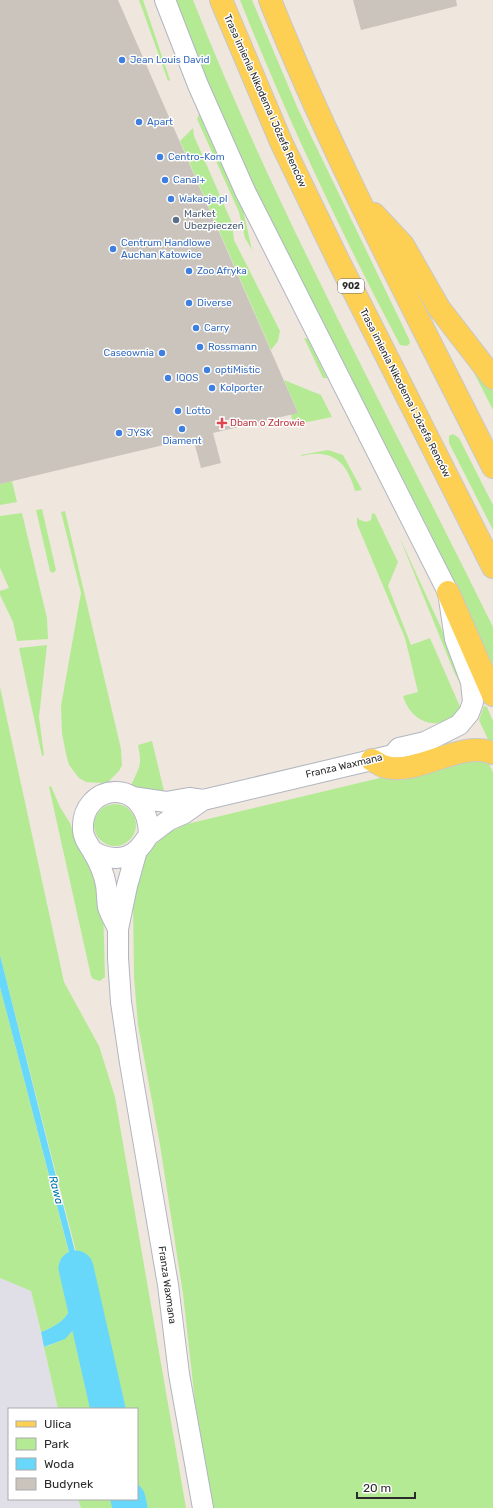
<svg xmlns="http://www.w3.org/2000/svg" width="493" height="1508" viewBox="0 0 493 1508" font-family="Rubik,sans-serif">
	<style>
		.industrial { fill: #e0dee7 }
		.green { fill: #b5ea95 }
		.water { fill: #68d8fa }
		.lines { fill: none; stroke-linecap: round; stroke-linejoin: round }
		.river { stroke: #68d8fa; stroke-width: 35 }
		.building { fill: #cac4bd }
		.street-casing { stroke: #b1b5c1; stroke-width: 22 }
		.primary-casing { stroke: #c8c8c8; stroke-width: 24 }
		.street { stroke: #fff; stroke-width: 20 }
		.primary { stroke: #fdd054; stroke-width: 22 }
		.shop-dot { fill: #3f7fe0; stroke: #fff; stroke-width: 1.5 }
		.service-dot { fill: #5c6f8a; stroke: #fff; stroke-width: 1.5 }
		.health-dot { fill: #e0444e; stroke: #fff; stroke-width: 1.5 }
		.labels { text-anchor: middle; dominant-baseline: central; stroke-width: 3; stroke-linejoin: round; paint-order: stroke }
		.shield { fill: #fff; stroke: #6b6b6b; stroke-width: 1 }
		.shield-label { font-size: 9px; font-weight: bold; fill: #2c2c2c }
		.shop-label { font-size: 10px; fill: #366cbe; stroke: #fff; text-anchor: start }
		.street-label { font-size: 10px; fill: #2c2c2c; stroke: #fff }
		.service-label { font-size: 10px; fill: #4e5e75; stroke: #fff; text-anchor: start }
		.health-label { font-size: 10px; fill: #be3a42; stroke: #fff; text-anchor: start }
		.water-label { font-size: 11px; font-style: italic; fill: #0176ab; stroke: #fff }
	</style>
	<rect width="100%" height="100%" fill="#efe7dd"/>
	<path class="industrial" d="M0,1278L31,1291L58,1409H9V1499H78L81,1508H0Z"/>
	<path class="green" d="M139,0H143L170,80L168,81Z
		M176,0H193C278,216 391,419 493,627V670L428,528L253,186L205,77Z
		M240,0H252L298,109L409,339L410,343L407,346L400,345C341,233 287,118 240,0Z
		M199,114L243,210L252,250L245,238L239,212L197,119Z
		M193,128L194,136L232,223L234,240L280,331L278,341L271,350L180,141Z
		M304,338L308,339L327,378H323Z
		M472,363L493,390V410L470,365Z
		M284,380L321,395L332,417L293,425L291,414L298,413Z
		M453,434L459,438L493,505V530L449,443V436Z
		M328,450L343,455L362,490L355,491C347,462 332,448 302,456L301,455Z
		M12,481L17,502L0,505V484Z
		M42,509L56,570L53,573L50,571L36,510Z
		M65,511L121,749L122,765L119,771L108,782L101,783L86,782L79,778L69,765L66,754L62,733L61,706L81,593L61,512Z
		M22,513L47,618L48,639L17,641L13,622L0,595V591L9,588L0,568V516Z
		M372,513L375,514L398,562L388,586L411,645L430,638L461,709C441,733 412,725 403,696L418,692L405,638L357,524V517L360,520L366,522L371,520Z
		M399,536L454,656L466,695L454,672Z
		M47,645L39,717L44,755L42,756L19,648Z
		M0,687L64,982L99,1046L115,1097L186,1508H134L132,1499H137V1409H112L83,1279L0,955Z
		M484,706L487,707L493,721V744H490L479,720Z
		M152,741L165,795L179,792L177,795C160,799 148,795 133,786L132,783C140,766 142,765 138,745Z
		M472,756H485L493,772V1508H213L195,1402L183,1294L160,1145L138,1025L134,977L133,903L142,864L153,846L170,832L187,824Z
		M51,786L60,807L70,823L78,847L89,864L103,905L105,977L100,981L93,979L91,976L49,787Z
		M94 825a21 21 0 1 1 42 0a21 21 0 1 1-42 0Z
		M0,987L76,1280L72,1281C73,1288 76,1297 73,1303C68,1319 55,1327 41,1332L31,1291L0,1278Z
		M77,1326L86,1340L101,1409H58L44,1347C57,1344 68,1336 77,1326Z
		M78,1499H120L122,1508H81Z"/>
	<path class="water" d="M0,955L90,1311L65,1339L44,1347L41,1332C55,1327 68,1319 73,1303C76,1297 73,1287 72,1281L76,1279L0,987Z"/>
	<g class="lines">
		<path class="river" d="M76,1268L108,1409
			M128,1499L130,1508"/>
	</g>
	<path class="building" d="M0,0H118L298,413L213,433L221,463L201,468L193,438L0,484Z
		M353,0H456L457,6L361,30Z"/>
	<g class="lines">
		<g class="street-casing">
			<path id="street" d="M132,797L166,802L189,798L203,800L393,755L399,748L425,742L459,725L469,713L473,702L471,682L455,639L448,592L245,191L198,85L165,0
				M149,835L169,820L183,814L203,800
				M137,850L127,886L118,929V958L121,1002L130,1063L168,1285L179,1374L203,1508
				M93,851C106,859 124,862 137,850C142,846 145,840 149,835C148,774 80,783 83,830C83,838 89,845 93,852C99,862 104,874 106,885C107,892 107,900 108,907C110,914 115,922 118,929"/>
		</g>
		<g class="primary-casing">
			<path id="primary" d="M221,0L281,142L338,260L493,567
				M270,0C334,160 416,313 493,467
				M374,214L403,245L439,308L493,378
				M448,592L493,695
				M372,760C376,762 381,766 386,767C419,775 460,740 493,753"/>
		</g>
		<use href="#street" class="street"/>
		<use href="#primary" class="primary"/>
	</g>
	<g class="shop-dot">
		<circle cx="122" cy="60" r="4"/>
		<circle cx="139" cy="122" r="4"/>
		<circle cx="160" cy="157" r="4"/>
		<circle cx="165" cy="180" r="4"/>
		<circle cx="171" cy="199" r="4"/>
		<circle cx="113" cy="249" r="4"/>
		<circle cx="189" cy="271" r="4"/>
		<circle cx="189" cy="303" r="4"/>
		<circle cx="196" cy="328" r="4"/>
		<circle cx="200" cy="347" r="4"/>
		<circle cx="162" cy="353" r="4"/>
		<circle cx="207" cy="370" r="4"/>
		<circle cx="168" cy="378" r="4"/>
		<circle cx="212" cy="388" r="4"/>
		<circle cx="178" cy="411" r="4"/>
		<circle cx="182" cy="429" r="4"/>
		<circle cx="119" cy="433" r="4"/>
	</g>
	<circle class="service-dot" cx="176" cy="220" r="4"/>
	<path class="health-dot" d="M220 417h4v4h4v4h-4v4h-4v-4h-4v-4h4z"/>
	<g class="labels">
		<rect class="shield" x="338" y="279" width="26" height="14" rx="3"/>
		<g class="shield-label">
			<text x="351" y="286">902</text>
		</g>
		<g class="shop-label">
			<text x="130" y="60">Jean Louis David</text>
			<text x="147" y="122">Apart</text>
			<text x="168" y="157">Centro-Kom</text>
			<text x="173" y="180">Canal+</text>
			<text x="179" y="199">Wakacje.pl</text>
			<text x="121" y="243">Centrum Handlowe<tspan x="121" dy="12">Auchan Katowice</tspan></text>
			<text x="197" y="271">Zoo Afryka</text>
			<text x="197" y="303">Diverse</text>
			<text x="204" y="328">Carry</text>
			<text x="208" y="347">Rossmann</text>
			<text x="154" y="353" text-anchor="end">Caseownia</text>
			<text x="215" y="370">optiMistic</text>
			<text x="176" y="378">IQOS</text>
			<text x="220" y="388">Kolporter</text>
			<text x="186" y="411">Lotto</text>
			<text x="127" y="433">JYSK</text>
			<text x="182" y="441" text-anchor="middle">Diament</text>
		</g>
		<g class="street-label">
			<text transform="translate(265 101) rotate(66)">Trasa imienia Nikodema i Józefa Renców</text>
			<text transform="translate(405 393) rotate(63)">Trasa imienia Nikodema i Józefa Renców</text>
			<text transform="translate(344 766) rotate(-13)">Franza Waxmana</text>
			<text transform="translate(167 1285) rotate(82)">Franza Waxmana</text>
		</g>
		<g class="service-label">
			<text x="184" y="214">Market<tspan x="184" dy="12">Ubezpieczeń</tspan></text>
		</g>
		<g class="health-label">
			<text x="230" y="423">Dbam o Zdrowie</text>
		</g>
		<g class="water-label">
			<text transform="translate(56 1190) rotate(76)">Rawa</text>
		</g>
	</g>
	<rect x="8" y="1408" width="130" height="92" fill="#ffffff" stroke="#ababab"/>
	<rect x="16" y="1421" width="20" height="6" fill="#fdd054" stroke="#ababab"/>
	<text x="44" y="1428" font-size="12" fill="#2c2c2c">Ulica</text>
	<rect x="16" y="1438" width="20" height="12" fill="#b5ea95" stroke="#ababab"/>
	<text x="44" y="1448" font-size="12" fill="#2c2c2c">Park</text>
	<rect x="16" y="1458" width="20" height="12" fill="#68d8fa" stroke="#ababab"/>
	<text x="44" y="1468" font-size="12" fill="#2c2c2c">Woda</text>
	<rect x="16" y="1478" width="20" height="12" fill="#cac4bd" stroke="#ababab"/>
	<text x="44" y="1488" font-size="12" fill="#2c2c2c">Budynek</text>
	<path d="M357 1492v6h58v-6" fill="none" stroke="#2c2c2c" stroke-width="2"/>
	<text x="363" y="1492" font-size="12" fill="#2c2c2c" stroke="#ffffff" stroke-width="3" paint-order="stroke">20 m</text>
</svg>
